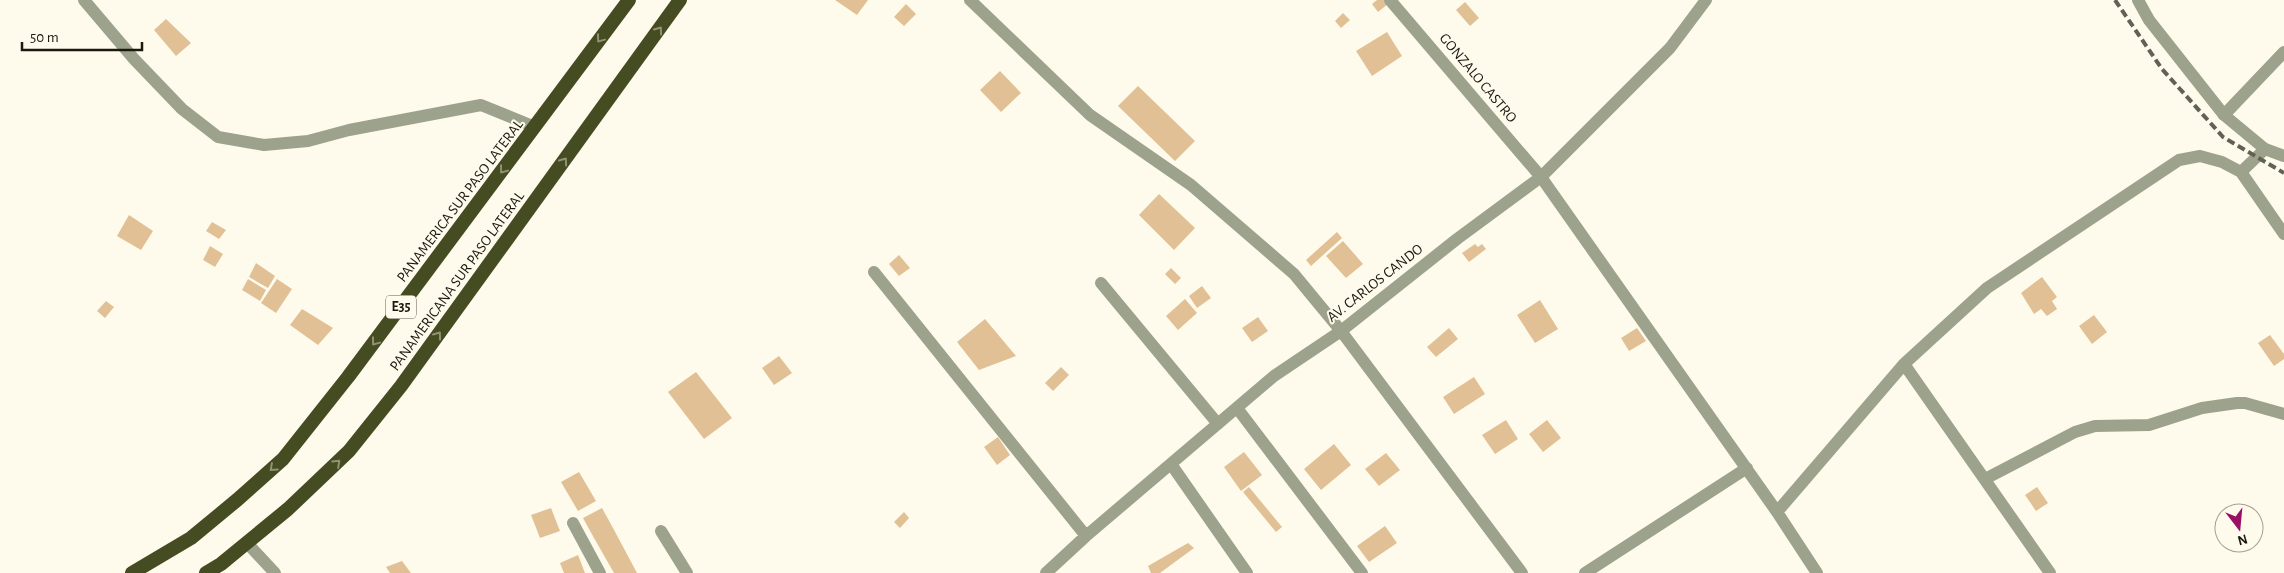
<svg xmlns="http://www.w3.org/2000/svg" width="2284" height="573" viewBox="0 0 2284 573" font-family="'Alegreya Sans',sans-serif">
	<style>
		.building { fill: #e1c095 }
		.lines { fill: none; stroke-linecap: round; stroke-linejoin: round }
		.minor { stroke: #9da28c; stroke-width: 12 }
		.tertiary { stroke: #9da28c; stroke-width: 12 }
		.trunk { stroke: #464c22; stroke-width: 14 }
		.rail { stroke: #636156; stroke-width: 4; stroke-dasharray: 8 4; stroke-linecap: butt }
		.oneway { stroke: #909273 }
		.labels { text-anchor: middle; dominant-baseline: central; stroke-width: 4; stroke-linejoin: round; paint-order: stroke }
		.shield { fill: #fefbec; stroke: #5e5c51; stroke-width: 1 }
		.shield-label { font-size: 14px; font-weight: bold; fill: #1a180f }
		.street-label { font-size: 15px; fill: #1a180f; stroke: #fefbec }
	</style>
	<rect width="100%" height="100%" fill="#fefbec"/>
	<path class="building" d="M835,0H868L857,15Z
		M1377,0H1384L1388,4L1378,12L1372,4Z
		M1465,2L1479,18L1470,26L1456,10Z
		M906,4L916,14L904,26L894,17Z
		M1343,13L1350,20L1341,28L1335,21Z
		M166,19L191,43L176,56L154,30Z
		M1387,32L1402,56L1372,76L1356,51Z
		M1000,71L1021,93L1001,112L980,90Z
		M1138,86L1195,141L1175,161L1118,106Z
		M1159,194L1195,228L1174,250L1139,215Z
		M129,215L153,231L141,250L117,236Z
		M212,222L226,230L219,239L206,231Z
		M1337,232L1342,238L1311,266L1306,260Z
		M1343,241L1363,264L1346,278L1326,256Z
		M1475,244L1478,247L1482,244L1486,249L1469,262L1462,253Z
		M210,246L223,254L215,267L203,260Z
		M899,255L910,268L899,276L889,264Z
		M256,263L275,276L268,288L249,277Z
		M1171,268L1181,278L1175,284L1165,274Z
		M2042,277L2057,297L2052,301L2057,309L2047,316L2041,309L2034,314L2021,293Z
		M248,279L266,290L260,301L242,290Z
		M277,279L292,289L276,313L261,303Z
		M1202,286L1211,298L1197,308L1189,296Z
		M1185,299L1197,313L1178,330L1166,316Z
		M1540,300L1558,329L1535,343L1517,315Z
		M106,301L114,307L105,318L97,311Z
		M302,309L333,328L318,345L290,325Z
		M2094,315L2107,332L2092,344L2079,326Z
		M1258,317L1268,331L1252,342L1242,328Z
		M985,319L1016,356L979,370L957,342Z
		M1449,328L1458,339L1436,357L1427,347Z
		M1637,328L1646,341L1629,351L1621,338Z
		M2270,335L2284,354V359L2274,366L2258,343Z
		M779,356L792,373L774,385L762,368Z
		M1061,367L1069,375L1053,391L1045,383Z
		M696,372L732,418L704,439L668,392Z
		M1474,377L1485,394L1454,414L1443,397Z
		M1506,420L1518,439L1495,454L1482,435Z
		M1547,420L1561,438L1543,452L1529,434Z
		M998,437L1010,455L997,465L984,447Z
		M1334,444L1351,465L1321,490L1304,469Z
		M1244,452L1262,475L1241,491L1224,467Z
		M1386,453L1400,470L1379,486L1365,469Z
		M579,472L596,501L578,511L561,482Z
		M1249,487L1282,527L1276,532L1243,492Z
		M2037,487L2048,503L2036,511L2025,495Z
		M551,508L560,531L540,538L531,515Z
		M602,508L613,528L637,573H614L594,538L583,518Z
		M904,512L909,518L900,528L894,522Z
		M1385,526L1397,543L1369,562L1357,546Z
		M1188,543L1194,548L1160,573H1151L1148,566Z
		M578,555L585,573H564L560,563Z
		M402,561L411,573H390L386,567Z"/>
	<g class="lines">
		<path class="minor" d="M84,0L134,59L182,109L218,137L264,145L308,141L349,130L481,105L535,127
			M970,0L1090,115L1191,185L1294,274L1341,331L1522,573
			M1390,0L1541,177L1777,512L1817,573
			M2224,115L2284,52
			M2241,172L2265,149
			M874,272L1086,536
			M1101,283L1218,424
			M1904,364L2050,573
			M1237,408L1362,573
			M1171,464L1247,573
			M1985,479L2075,432L2095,426L2149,425L2202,408L2237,403H2245L2284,414
			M1777,512L1904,364L1987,288L2179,160L2200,156L2222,162L2241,172L2284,234
			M573,523L600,573
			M661,531L687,573
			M247,543L275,573
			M1046,573L1086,536L1274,376L1341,331L1457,239L1541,177L1670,48L1706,0
			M1585,573L1747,468"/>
		<path class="tertiary" d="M2138,0L2149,20L2224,115L2265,149L2284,156"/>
		<path class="trunk" d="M132,573L191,538L237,500L283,459L348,377L629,0
			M206,573L221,564L288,509L349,451L401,386L680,0"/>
		<path class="rail" d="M2115,0L2162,69L2223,137L2284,173"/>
	</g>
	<defs><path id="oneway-chevron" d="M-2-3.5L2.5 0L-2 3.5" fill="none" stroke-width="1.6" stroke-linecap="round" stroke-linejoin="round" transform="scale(1.25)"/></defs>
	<g class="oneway">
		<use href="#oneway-chevron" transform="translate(659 30) rotate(-54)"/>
		<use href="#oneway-chevron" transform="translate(600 39) rotate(127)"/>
		<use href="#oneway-chevron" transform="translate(564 161) rotate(-54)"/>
		<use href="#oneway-chevron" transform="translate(503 170) rotate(127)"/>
		<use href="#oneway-chevron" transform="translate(438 335) rotate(-54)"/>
		<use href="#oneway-chevron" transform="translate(375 342) rotate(127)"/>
		<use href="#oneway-chevron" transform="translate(337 463) rotate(-43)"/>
		<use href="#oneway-chevron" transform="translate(273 468) rotate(138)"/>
	</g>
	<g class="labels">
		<rect class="shield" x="386" y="295.5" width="30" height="23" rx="4"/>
		<g class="shield-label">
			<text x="401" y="307">E35</text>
		</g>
		<g class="street-label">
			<text transform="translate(1478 78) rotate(50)">GONZALO CASTRO</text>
			<text transform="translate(460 201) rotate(-53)">PANAMERICA SUR PASO LATERAL</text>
			<text transform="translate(457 281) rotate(-54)">PANAMERICANA SUR PASO LATERAL</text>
			<text transform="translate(1375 283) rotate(-38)">AV. CARLOS CANDO</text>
		</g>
	</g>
	<g transform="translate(2239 528) rotate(164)"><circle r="24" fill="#fefbec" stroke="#a3a094"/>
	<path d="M0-4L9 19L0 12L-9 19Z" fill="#991164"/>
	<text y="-8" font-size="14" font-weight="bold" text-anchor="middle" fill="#1a180f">N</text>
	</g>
	<path d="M22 42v8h120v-8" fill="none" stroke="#1a180f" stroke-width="2.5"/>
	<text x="30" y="42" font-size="15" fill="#1a180f" stroke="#fefbec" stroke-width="4" paint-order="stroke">50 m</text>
</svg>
